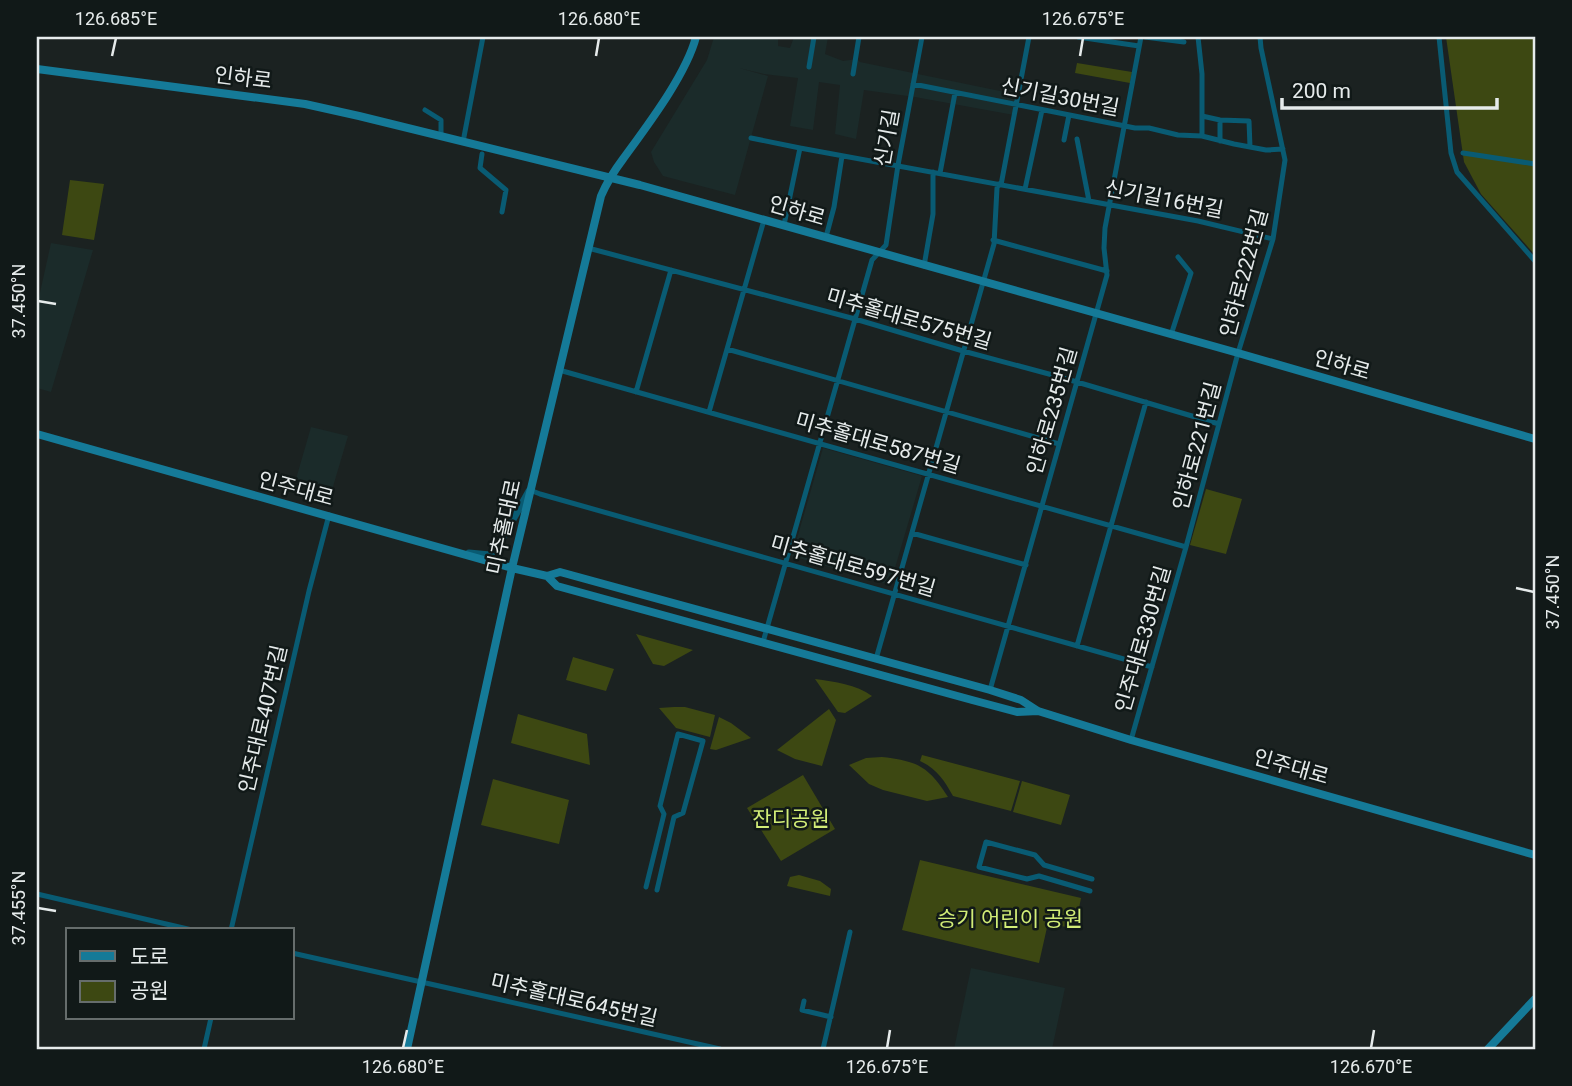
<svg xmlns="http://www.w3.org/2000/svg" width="1572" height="1086" viewBox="0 0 1572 1086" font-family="Roboto,'Noto Sans KR',sans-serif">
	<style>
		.built { fill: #1b2b2a }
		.green { fill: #3d4812 }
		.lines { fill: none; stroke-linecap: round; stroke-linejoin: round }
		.minor { stroke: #095b73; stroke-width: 5 }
		.tertiary { stroke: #095b73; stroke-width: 7 }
		.secondary { stroke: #157a98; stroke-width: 8 }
		.ticks { fill: none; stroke: #e6ebeb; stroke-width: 2.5 }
		.labels { text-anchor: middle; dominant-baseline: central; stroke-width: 5; stroke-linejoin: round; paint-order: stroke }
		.street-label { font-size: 21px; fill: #e6ebeb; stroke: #111918 }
		.park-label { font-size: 21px; fill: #d2ed77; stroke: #111918 }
		.neatline { fill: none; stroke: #e6ebeb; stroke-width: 2.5 }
		.ticks-label { font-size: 18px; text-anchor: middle; fill: #e6ebeb }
	</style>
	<rect width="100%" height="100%" fill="#1b2221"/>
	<path class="built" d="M714,37H778V46L790,48L794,37H828L825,54L843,61L857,59L860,62L1019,95L1014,115L915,97L864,90L856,139L835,134L840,85L819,82L813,130L790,126L798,78L764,74L739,68L768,76L735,195L663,176L654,162L651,152L707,60Z
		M51,243L93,250L51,392L37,388V297H39Z
		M311,427L348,436L332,490L296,479Z
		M823,448L922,476L890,585L792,556Z
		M971,968L1065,988L1052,1049H954Z"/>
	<path class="green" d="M1446,37H1535V255L1481,194L1464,162Z
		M1077,63L1132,72L1130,83L1075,73Z
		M70,180L104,184L94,240L62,235Z
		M1206,489L1242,499L1226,554L1190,545Z
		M636,634L693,650L664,666L653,664Z
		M573,657L614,669L606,691L566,680Z
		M815,679C835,682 856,684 872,696L845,713L838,712Z
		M674,707H685L715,715L710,737L676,728L659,708Z
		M829,709L836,720L822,766L795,759L777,750Z
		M518,714L587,734L590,765L511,743Z
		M719,717L731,723L751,738L716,750L710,749Z
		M922,755L1020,781L1011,811L953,796C944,780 937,769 920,761Z
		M882,757C918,761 929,767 948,797L927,801L883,790L869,784L849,765L866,758Z
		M803,775L835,829L781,861L747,808Z
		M493,779L569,800L559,844L481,825Z
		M1022,781L1070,795L1061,825L1013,812Z
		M920,860L1081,898L1075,929L1048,923L1039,963L902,930Z
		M799,875L820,881L831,889L830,896L787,886L790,877Z"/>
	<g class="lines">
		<path class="minor" d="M1078,37L1139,46
			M1145,37L1184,42
			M1198,37L1202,74V136
			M1439,37L1451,153L1457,172L1535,261
			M809,67L814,37
			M853,74L859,37
			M913,84L1135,128H1149L1178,135L1202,136L1234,144L1266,150L1283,149
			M425,110L441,120V136
			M1202,116L1220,120L1249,121L1250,147
			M1220,120V141
			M751,138L800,148L1198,221L1273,239
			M1077,139L1089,201
			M1064,140L1069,115
			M463,142L483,37
			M1463,153L1535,164
			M482,154L480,168L506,190L502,212
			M940,173L955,93
			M1001,185L1029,37
			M1025,189L1042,110
			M784,225L800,148
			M826,237L834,207L842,156
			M993,240L1107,271
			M588,248L855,319L963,351L1060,377L1219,424
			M924,266L933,214V172
			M1171,335L1191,273L1178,257
			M727,349L1059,444
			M559,370L1186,547
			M636,392L671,270
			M709,412L764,220
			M530,490L540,494L1152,667
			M912,533L1026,565
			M763,642L872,260L886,245L898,165L922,37
			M1077,646L1146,402
			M876,659L994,244L997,188L999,184
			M990,690L1107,275L1104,248L1105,228L1141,37
			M1131,740L1186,547L1238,353L1273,239L1285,160L1261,48L1260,37
			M646,887L664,814L660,806L678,734L703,741L683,813L674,817L657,890
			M1090,891L1039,876L1027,879L979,867L986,842L1035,855L1044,865L1092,879
			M37,894L192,930
			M231,930L309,591L329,515
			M292,953L720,1049
			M804,1001L802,1010L831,1017
			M204,1049L211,1018
			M823,1049L850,932"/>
		<path class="tertiary" d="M469,553L490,555L497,548L529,491"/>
		<path class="secondary" d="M37,69L305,104L359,116L640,185L1238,353L1535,439
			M37,434L512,568L547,576L557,586L972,700L1017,712L1038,711
			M547,576L560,572L990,690L1021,700L1038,711L1131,740L1535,855
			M407,1049L512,568L601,196C607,182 614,171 623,159C647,126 686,75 696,37
			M1488,1049L1535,999"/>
	</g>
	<path class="ticks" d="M112,56L116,38M596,56L599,38M1080,56L1083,38M38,301L56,304M1516,588L1534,592M38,908L56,911M403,1048L407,1030M887,1048L890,1030M1371,1048L1374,1030"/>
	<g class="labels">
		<g class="street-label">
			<text transform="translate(243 78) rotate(7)">인하로</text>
			<text transform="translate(1060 97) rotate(11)">신기길30번길</text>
			<text transform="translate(887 138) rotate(-80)">신기길</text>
			<text transform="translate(1164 199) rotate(11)">신기길16번길</text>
			<text transform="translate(797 211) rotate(16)">인하로</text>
			<text transform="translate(1244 273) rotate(-75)">인하로222번길</text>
			<text transform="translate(909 319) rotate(16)">미추홀대로575번길</text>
			<text transform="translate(1342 365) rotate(16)">인하로</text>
			<text transform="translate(1052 411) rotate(-74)">인하로235번길</text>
			<text transform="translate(878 443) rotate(16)">미추홀대로587번길</text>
			<text transform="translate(1197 446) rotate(-75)">인하로221번길</text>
			<text transform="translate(296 489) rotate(15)">인주대로</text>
			<text transform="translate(504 527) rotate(-78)">미추홀대로</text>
			<text transform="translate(853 566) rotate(16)">미추홀대로597번길</text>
			<text transform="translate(1143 639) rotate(-74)">인주대로330번길</text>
			<text transform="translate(263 719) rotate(-77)">인주대로407번길</text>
			<text transform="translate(1291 767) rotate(16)">인주대로</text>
			<text transform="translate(574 1000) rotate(13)">미추홀대로645번길</text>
		</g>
		<g class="park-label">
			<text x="791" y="819">잔디공원</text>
			<text x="1010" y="919">승기 어린이 공원</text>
		</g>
	</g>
	<rect width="1572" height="1086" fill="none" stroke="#111918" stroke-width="77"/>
	<rect x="66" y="928" width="228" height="91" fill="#111918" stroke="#666d6c" stroke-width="2"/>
	<rect x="80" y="951" width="35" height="10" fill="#157a98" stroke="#666d6c" stroke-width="2"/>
	<text x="130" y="964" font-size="21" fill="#e6ebeb">도로</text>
	<rect x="80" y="981" width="35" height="21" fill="#3d4812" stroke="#666d6c" stroke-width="2"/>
	<text x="130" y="998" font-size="21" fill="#e6ebeb">공원</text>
	<path d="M1282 98v10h215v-10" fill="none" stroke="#e6ebeb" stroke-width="3.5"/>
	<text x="1292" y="98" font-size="21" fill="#e6ebeb" stroke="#111918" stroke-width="5" paint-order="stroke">200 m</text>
	<rect x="38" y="38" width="1496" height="1010" class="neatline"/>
	<g class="ticks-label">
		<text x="116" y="25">126.685°E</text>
		<text x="599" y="25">126.680°E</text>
		<text x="1083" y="25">126.675°E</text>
		<text transform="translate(19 301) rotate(-90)" y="6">37.450°N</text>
		<text transform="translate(1553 592) rotate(-90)" y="6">37.450°N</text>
		<text transform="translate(19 908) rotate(-90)" y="6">37.455°N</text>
		<text x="403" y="1073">126.680°E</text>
		<text x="887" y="1073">126.675°E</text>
		<text x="1371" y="1073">126.670°E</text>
	</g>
</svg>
